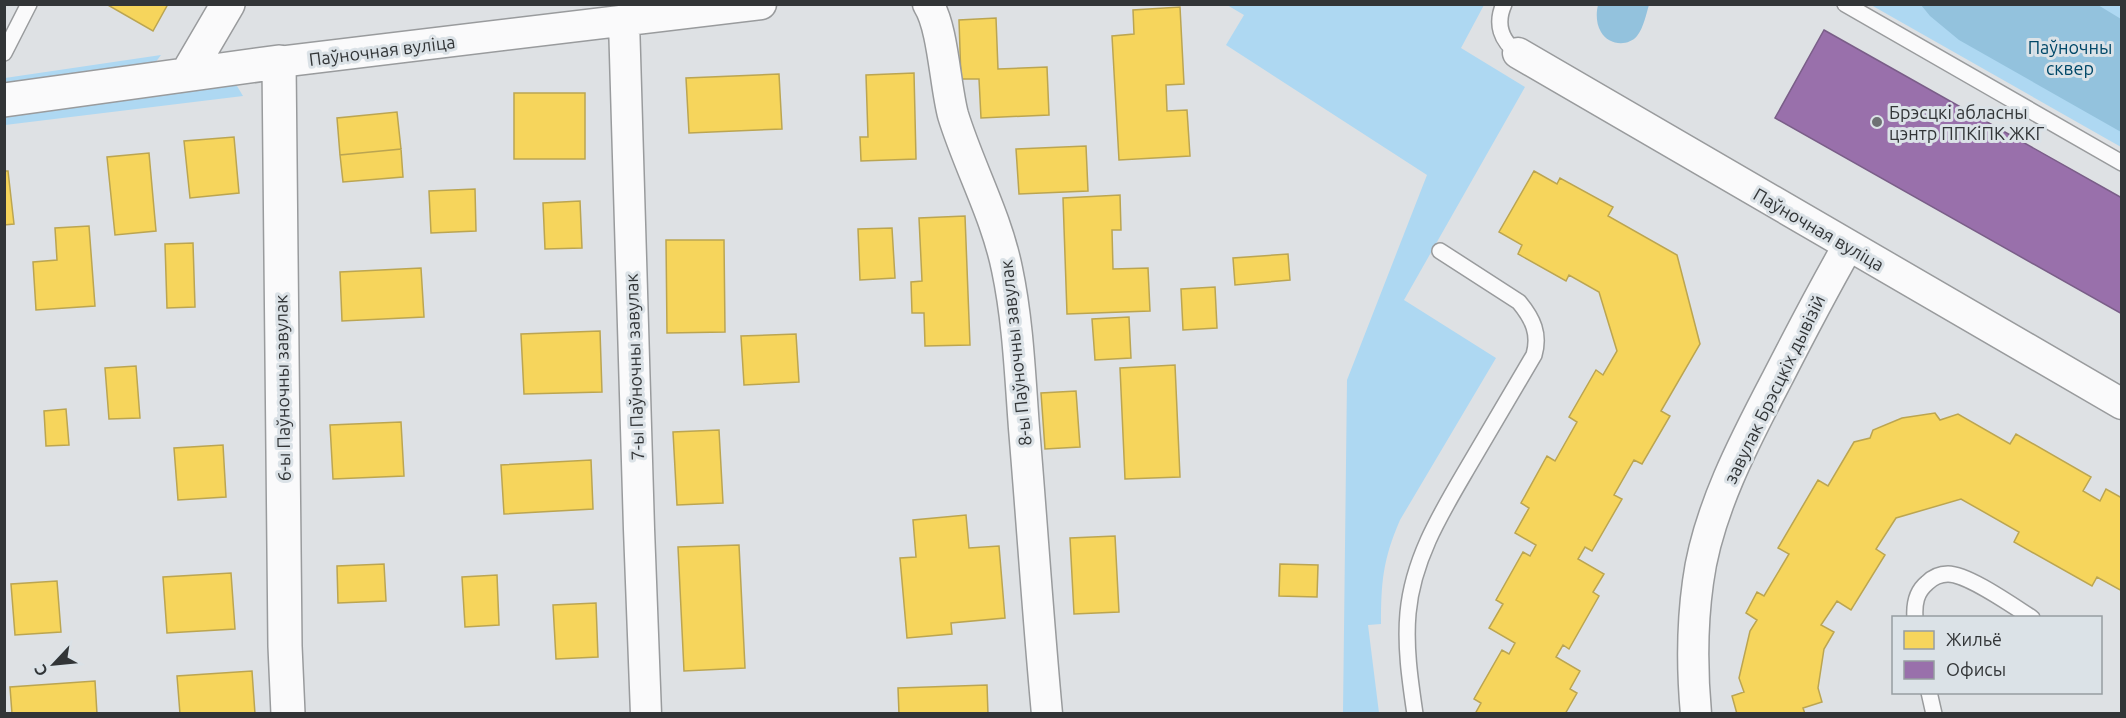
<svg xmlns="http://www.w3.org/2000/svg" width="2126" height="718" viewBox="0 0 2126 718" font-family="Ubuntu,sans-serif">
	<style>
		.green { fill: #aed8f2 }
		.forest { fill: #93c2dd }
		.homes { fill: #f6d55c; stroke: #bba551; stroke-width: 1.5 }
		.offices { fill: #9970ab; stroke: #7a5e88; stroke-width: 1.5 }
		.lines { fill: none; stroke-linecap: round; stroke-linejoin: round }
		.service-casing { stroke: #999b9d; stroke-width: 18 }
		.minor-casing { stroke: #999b9d; stroke-width: 33 }
		.tertiary-casing { stroke: #999b9d; stroke-width: 36 }
		.service { stroke: #fafafb; stroke-width: 15 }
		.minor { stroke: #fafafb; stroke-width: 30 }
		.tertiary { stroke: #fafafb; stroke-width: 33 }
		.poi-dot { fill: #6e7174; stroke: #dbe2e7; stroke-width: 2 }
		.labels { text-anchor: middle; dominant-baseline: central; stroke-width: 6; stroke-linejoin: round; paint-order: stroke }
		.park-label { font-size: 18px; fill: #014868; stroke: #dbe2e7 }
		.street-label { font-size: 18px; fill: #323537; stroke: #dbe2e7 }
		.poi-label { font-size: 18px; fill: #323537; stroke: #dbe2e7; text-anchor: start }
	</style>
	<rect width="100%" height="100%" fill="#dee1e4"/>
	<path class="green" d="M1227,5H1484L1461,48L1525,87L1404,300L1496,358L1400,520C1383,559 1381,582 1381,624L1368,625L1379,713H1343L1347,380L1427,175L1226,45L1244,15Z
		M1871,5H2121V147Z
		M161,55L155,63L8,85L5,78Z
		M232,85L237,86L243,96L5,125L4,115Z"/>
	<path class="forest" d="M1598,5V4L1649,5C1646,14 1644,27 1637,36C1628,47 1608,45 1601,32C1596,24 1596,13 1598,5Z
		M1921,5H2098L2121,19V132L1959,40L1930,16Z"/>
	<path class="homes" d="M106,4H168L153,31Z
		M1180,7L1184,84L1166,85L1167,111L1187,110L1190,156L1119,160L1112,36L1134,34L1133,10Z
		M996,18L998,69L1047,67L1049,115L981,118L979,79H961L959,20Z
		M914,73L916,159L861,161L860,137H868L866,75Z
		M779,74L782,129L689,133L686,78Z
		M514,93H585V159H514Z
		M397,112L401,149L340,155L337,118Z
		M234,137L239,193L190,198L184,141Z
		M1086,146L1088,191L1019,194L1016,149Z
		M401,149L403,177L343,182L340,155Z
		M149,153L156,231L115,235L107,157Z
		M4,171H8L14,224L4,225Z
		M1534,171L1557,184L1560,178L1613,207L1608,216L1677,255L1700,344L1661,411L1670,416L1642,464L1634,460L1614,495L1622,499L1592,551L1585,547L1578,559L1604,574L1593,592L1599,596L1569,649L1563,645L1556,657L1580,671L1570,689L1577,693L1565,714H1475L1481,703L1474,699L1502,650L1509,654L1515,643L1489,628L1503,604L1496,600L1523,552L1530,556L1536,545L1515,533L1529,508L1521,503L1547,456L1555,461L1577,422L1569,417L1596,370L1603,375L1617,351L1599,292L1569,275L1566,281L1518,254L1522,245L1499,232Z
		M475,189L476,231L431,233L429,191Z
		M1120,195L1121,230H1112L1113,269L1148,268L1150,311L1067,314L1063,198Z
		M580,201L582,248L545,249L543,203Z
		M965,216L970,345L925,346L924,313H912L911,282L922,281L919,218Z
		M89,226L95,306L36,310L33,262L57,260L55,228Z
		M892,228L895,278L860,280L858,229Z
		M666,240H724L725,332L667,333Z
		M193,243L195,307L167,308L165,244Z
		M1288,254L1290,280L1235,285L1233,258Z
		M421,268L424,317L342,321L340,272Z
		M1215,287L1217,328L1183,330L1181,289Z
		M1129,317L1131,358L1095,360L1092,319Z
		M600,331L602,392L524,394L521,334Z
		M796,334L799,382L744,385L741,336Z
		M1175,365L1180,477L1125,479L1120,368Z
		M136,366L140,418L109,419L105,368Z
		M1076,391L1080,447L1045,449L1041,393Z
		M66,409L69,445L46,446L44,411Z
		M1935,413L1940,420L1958,414L2010,444L2016,434L2091,477L2083,491L2100,501L2106,489L2122,498V591L2097,577L2092,586L2014,542L2019,532L1961,499L1896,518L1876,549L1885,555L1851,610L1837,601L1821,625L1834,632L1824,649L1818,688L1822,702L1803,708L1805,714H1737L1732,696L1744,692L1739,678L1750,631L1757,620L1746,613L1757,592L1764,596L1789,554L1778,548L1818,480L1828,486L1854,442L1870,438L1873,430L1902,418Z
		M401,422L404,476L333,479L330,425Z
		M719,430L723,503L677,505L673,432Z
		M223,445L226,497L178,500L174,448Z
		M591,460L593,509L504,514L501,465Z
		M966,515L969,548L999,546L1005,618L951,623L952,634L907,638L900,558L916,557L913,520Z
		M1115,536L1119,612L1074,614L1070,538Z
		M739,545L745,668L684,671L678,547Z
		M384,564L386,601L338,603L337,566Z
		M1280,564L1318,565L1317,597L1279,596Z
		M231,573L235,629L167,633L163,577Z
		M497,575L499,625L465,627L462,577Z
		M57,581L61,632L15,635L11,584Z
		M596,603L598,657L556,659L553,605Z
		M252,671L255,714H180L177,676Z
		M95,681L97,714H12L10,687Z
		M987,685L988,714H899L898,688Z"/>
	<path class="offices" d="M1824,30L2122,198V314L1775,118Z"/>
	<g class="lines">
		<g class="service-casing">
			<path id="service" d="M1504,4C1495,24 1501,41 1518,53
				M1845,4L2122,163
				M4,53L29,4
				M1915,618C1914,604 1916,592 1927,583C1932,578 1940,574 1948,574C1968,574 2013,606 2032,618
				M1929,692L1934,714
				M1415,714C1410,680 1405,647 1408,613C1413,557 1443,510 1471,462C1492,427 1513,391 1534,355C1540,334 1533,319 1519,302L1440,251"/>
		</g>
		<g class="minor-casing">
			<path id="minor" d="M928,4C943,27 945,85 953,115C969,167 996,215 1007,269C1018,321 1020,375 1024,428C1032,523 1038,618 1047,714
				M624,21L639,529L646,714
				M1518,53L2122,404
				M279,62L761,4
				M1696,714C1692,670 1692,625 1698,582C1707,512 1745,440 1777,379C1800,334 1823,290 1848,246"/>
		</g>
		<g class="tertiary-casing">
			<path id="tertiary" d="M187,74L228,4
				M4,100L279,62L285,646L288,714"/>
		</g>
		<use href="#service" class="service"/>
		<use href="#minor" class="minor"/>
		<use href="#tertiary" class="tertiary"/>
	</g>
	<circle class="poi-dot" cx="1877" cy="122" r="6"/>
	<g class="labels">
		<g class="park-label">
			<text x="2070" y="47">Паўночны<tspan x="2070" dy="21">сквер</tspan></text>
		</g>
		<g class="street-label">
			<text transform="translate(382 50) rotate(-7)">Паўночная вуліца</text>
			<text transform="translate(1819 229) rotate(30)">Паўночная вуліца</text>
			<text transform="translate(1015 353) rotate(-96)">8-ы Паўночны завулак</text>
			<text transform="translate(634 367) rotate(-92)">7-ы Паўночны завулак</text>
			<text transform="translate(282 388) rotate(-91)">6-ы Паўночны завулак</text>
			<text transform="translate(1774 389) rotate(-64)">завулак Брэсцкіх дывізій</text>
		</g>
		<g class="poi-label">
			<text x="1889" y="112">Брэсцкі абласны<tspan x="1889" dy="21">цэнтр ППКіПК ЖКГ</tspan></text>
		</g>
	</g>
	<rect width="2126" height="718" fill="none" stroke="#323537" stroke-width="12"/>
	<rect x="1892" y="616" width="210" height="78" fill="#dbe2e7" stroke="#979da1" stroke-width="1.5"/>
	<rect x="1904" y="631" width="30" height="18" fill="#f6d55c" stroke="#979da1" stroke-width="1.5"/>
	<text x="1946" y="646" font-size="18" fill="#323537">Жильё</text>
	<rect x="1904" y="661" width="30" height="18" fill="#9970ab" stroke="#979da1" stroke-width="1.5"/>
	<text x="1946" y="676" font-size="18" fill="#323537">Офисы</text>
	<g transform="translate(54 664) rotate(244)" stroke="#dbe2e7" stroke-width="4.5" paint-order="stroke">
	<path d="M0-4.5L10 22L0 15L-10 22Z" fill="#323537"/>
	<text y="-9" font-size="16" font-weight="bold" text-anchor="middle" fill="#323537">С</text>
	</g>
</svg>
